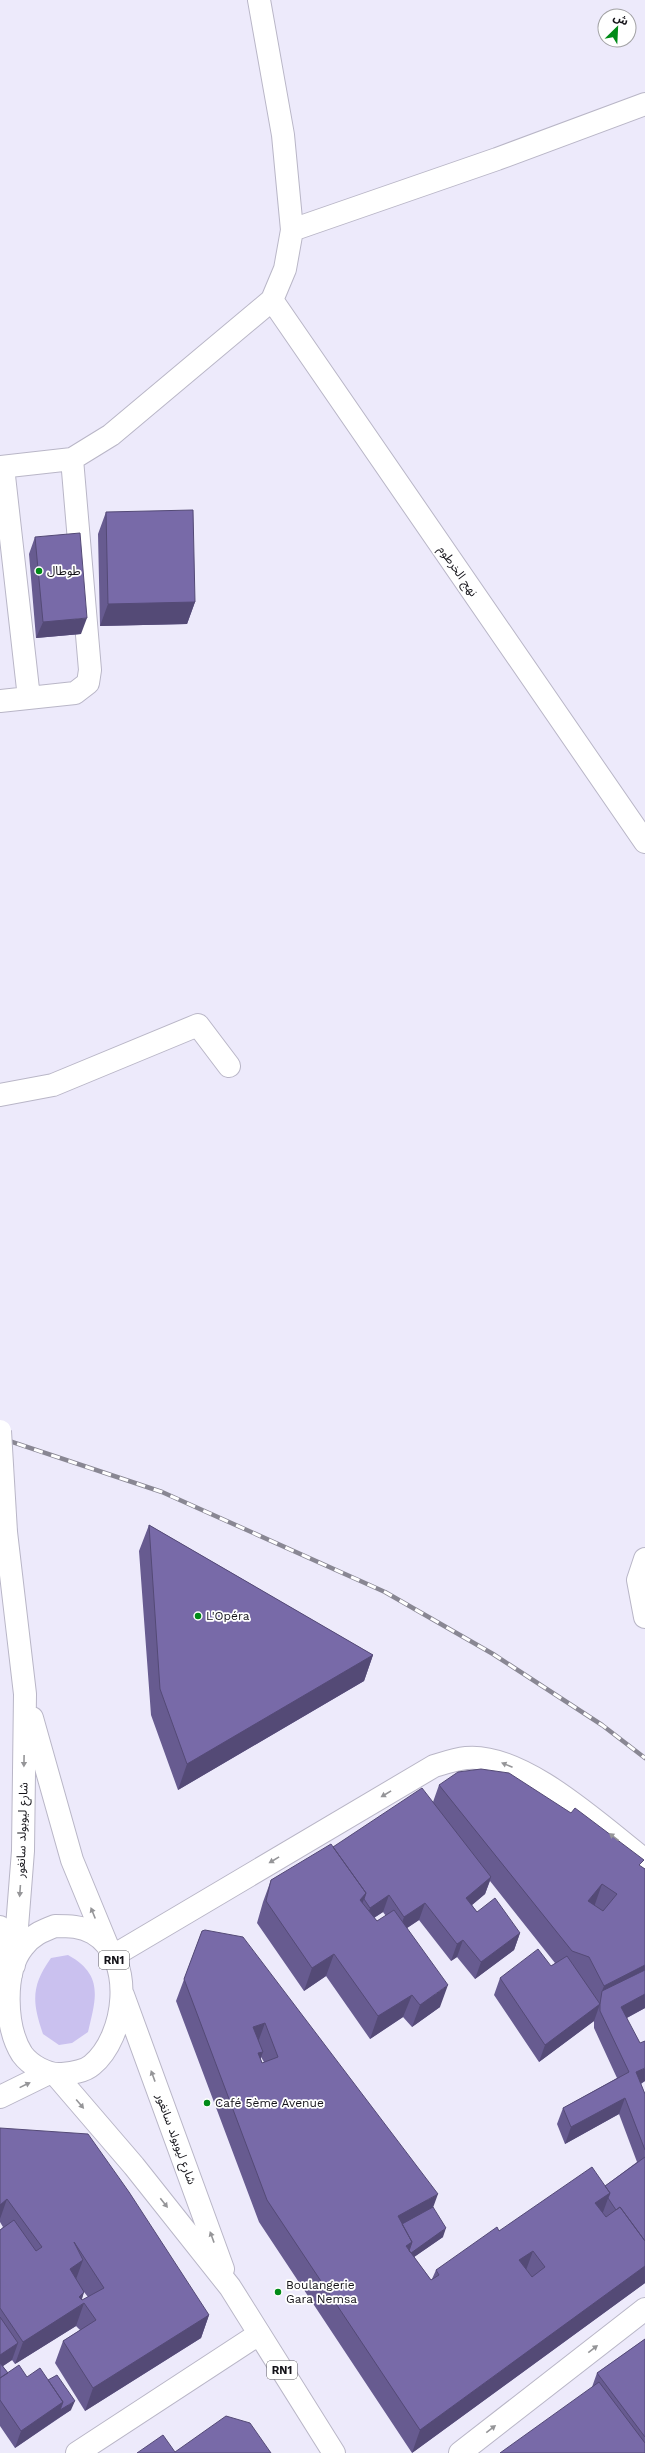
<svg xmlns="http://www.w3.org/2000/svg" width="645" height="2453" viewBox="0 0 645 2453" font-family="'Work Sans','Noto Sans Arabic',sans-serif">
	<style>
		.green { fill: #cac1ef }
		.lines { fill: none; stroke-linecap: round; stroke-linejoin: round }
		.minor-casing { stroke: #b9b6c7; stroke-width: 24 }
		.major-casing { stroke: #b9b6c7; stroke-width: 24 }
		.minor { stroke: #fff; stroke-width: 22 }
		.major { stroke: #fff; stroke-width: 22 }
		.rail-casing { stroke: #898793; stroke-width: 4.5 }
		.rail { stroke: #fff; stroke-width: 3; stroke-dasharray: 9; stroke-linecap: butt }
		.major-bridge-casing { stroke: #b9b6c7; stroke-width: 24; stroke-linecap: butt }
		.major-bridge { stroke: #fff; stroke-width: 22 }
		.wall { fill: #675b90; fill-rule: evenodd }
		.shaded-wall { fill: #544a76 }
		.building { fill: #786aa8; stroke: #544a76; fill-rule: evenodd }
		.oneway { fill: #959598 }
		.poi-dot { fill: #018b18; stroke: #fff; stroke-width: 1.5 }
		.labels { text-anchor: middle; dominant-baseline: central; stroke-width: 3.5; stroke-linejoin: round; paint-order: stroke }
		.shield { fill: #fff; stroke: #5a5a5e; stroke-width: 1 }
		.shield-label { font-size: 11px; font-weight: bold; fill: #141319 }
		.poi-label { font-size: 12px; fill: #141319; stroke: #fff; text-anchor: start }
		.street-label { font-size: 12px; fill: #141319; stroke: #fff }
	</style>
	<rect width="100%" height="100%" fill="#edeafb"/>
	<path class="green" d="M68,1955C104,1975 96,1998 88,2032L72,2043L59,2045L43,2034C32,2002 31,1986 51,1958Z"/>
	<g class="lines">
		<g class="minor-casing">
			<path id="minor" d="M259,0L283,135L292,230
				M272,300L645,842
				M0,467L72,459L111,435L272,300L285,269L292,230L497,159L645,104
				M3,467L29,698
				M0,701L75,693L88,683L90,670L72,459
				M0,1095L53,1085L198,1025L229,1066
				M645,1559L638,1580L645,1617
				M0,1927L11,1974
				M113,1956L434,1766C444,1763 456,1759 466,1758C523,1752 602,1827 645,1860
				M77,2453L259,2334
				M460,2453L645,2309"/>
		</g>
		<g class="major-casing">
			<path id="major" d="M6,1532L25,1694L23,1851L14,1965
				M32,1718L72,1860L107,1945
				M55,1926C69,1926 81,1926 93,1933C136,1958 126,2037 92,2065C84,2072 71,2073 61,2074C47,2075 30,2065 22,2054C5,2027 3,1972 23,1947C32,1935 42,1931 55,1926Z
				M123,1995L223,2269
				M55,2074L134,2166L230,2287L334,2453
				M0,2097L49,2073"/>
		</g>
		<use href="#minor" class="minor"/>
		<use href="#major" class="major"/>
		<g class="rail-casing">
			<path id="rail" d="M0,1438L162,1492L385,1592L493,1654L602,1725L645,1758"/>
		</g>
		<use href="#rail" class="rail"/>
		<g class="major-bridge-casing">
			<path id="major-bridge" d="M0,1431L6,1532"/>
		</g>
		<use href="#major-bridge" class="major-bridge"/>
	</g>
	<path class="wall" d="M106,512L195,602L187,624L100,626L98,534Z
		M35,537L81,634L36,638L29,554Z
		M149,1525L373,1655L364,1681L178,1790L151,1715L139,1551Z
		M439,1785L641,1867L645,1869V2008L627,2018L645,2081L641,2084L645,2094V2283L412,2453L259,2222L176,2001L202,1931L433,2207L443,2237L414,2257L431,2280L432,2279L436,2270L499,2231L605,2186L637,2162L619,2114L565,2144L557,2124L563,2108L617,2078L594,2028V2021L539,2062L494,1995L500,1978L551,1966L555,1963L490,1881L485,1894L472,1905L477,1912L520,1933L514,1950L475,1979L457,1957L451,1961L419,1920L407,1928L440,2007L412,2027L403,2017L370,2039L326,1976L304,1991L257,1923L263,1902L271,1880L333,1847L433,1802ZM383,1912L386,1916L377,1921L374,1918ZM261,2057L264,2062L262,2063L261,2059Z
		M0,2128L209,2315L201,2338L85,2411L55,2363L63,2341L80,2330L76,2326L15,2364L12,2360L3,2366L8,2373L27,2377L48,2380L71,2410L15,2448L0,2426V2230L3,2227L0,2222ZM84,2292L88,2297L82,2300V2299Z
		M645,2339V2453L592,2387L597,2373Z"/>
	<path class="shaded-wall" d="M195,602L187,624L100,626L108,604Z
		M87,618L81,634L36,638L43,622Z
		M373,1655L364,1681L178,1790L187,1764Z
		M491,1877L485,1894L460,1915L466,1898Z
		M602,1884L594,1907L588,1901Z
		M366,1893L358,1916L360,1900Z
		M389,1895L383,1912L364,1924L370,1908Z
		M425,1903L419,1920L398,1934L404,1917Z
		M520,1933L514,1950L475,1979L481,1962Z
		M463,1940L457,1957L451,1961L457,1944Z
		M334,1954L326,1976L304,1991L312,1968Z
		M645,1965V1983L602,1991L604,1986Z
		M448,1985L440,2007L412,2027L420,2005Z
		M645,1994V2008L615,2024L621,2007Z
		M412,1995L403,2017L370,2039L378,2016Z
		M600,2004L594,2021L539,2062L545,2045Z
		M265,2023L257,2045L253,2027Z
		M263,2052L255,2074L258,2053Z
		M645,2068V2081L630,2089L636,2072Z
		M625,2098L619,2114L565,2144L571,2127Z
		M610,2193L602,2215L595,2203Z
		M438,2194L430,2216L396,2235L398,2216Z
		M7,2199L0,2219V2205Z
		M446,2228L443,2237L404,2264L408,2255Z
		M412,2242L404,2264L406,2246Z
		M533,2251L525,2273L519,2260Z
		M83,2260L75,2282L70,2269Z
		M645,2266V2283L412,2453L420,2430Z
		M84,2292L79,2307L84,2303L76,2326L15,2364L23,2342L79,2297Z
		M209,2315L201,2338L85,2411L93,2388Z
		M18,2343L12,2360L0,2368V2355Z
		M75,2401L71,2410L57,2419L60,2410Z
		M63,2402L57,2419L15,2448L21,2431Z"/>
	<path class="building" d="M193,510L195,602L108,604L106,512Z
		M80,533L87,618L43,622L35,537Z
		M149,1525L373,1655L187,1764L160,1689Z
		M481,1769L509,1773L571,1813L575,1808L644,1860L639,1865L645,1869V1965L604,1986L589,1957L572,1951L439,1785L458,1772ZM602,1884L617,1894L603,1911L588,1901Z
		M422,1788L491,1877L466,1898L477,1912L495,1898L520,1933L481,1962L463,1940L457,1944L425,1903L404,1917L389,1895L370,1908L364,1899L366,1893L333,1847Z
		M331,1844L366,1893L360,1900L377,1921L394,1910L448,1985L420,2005L412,1995L378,2016L334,1954L312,1968L266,1901L271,1880Z
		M205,1930L243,1937L438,2194L398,2216L412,2242L406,2246L431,2280L439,2275L436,2270L497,2227L499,2231L592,2167L610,2193L595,2203L606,2217L620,2207L645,2241V2266L420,2430L267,2200L184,1979L202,1931ZM265,2023L278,2057L262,2063L258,2053L263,2052L253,2027ZM533,2251L545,2267L532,2277L519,2260Z
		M538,1949L551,1966L567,1956L600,2004L602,1991L645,1970V1994L621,2007L640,2043L645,2041V2068L636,2072L645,2094V2150L625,2098L571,2127L563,2108L629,2072L600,2011V2004L545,2045L500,1978Z
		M0,2128L88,2134L129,2192L209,2315L93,2388L63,2341L96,2320L84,2303L23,2342L0,2308V2230L14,2220L36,2251L42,2247L7,2199L0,2205ZM74,2242L104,2288L82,2300L79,2297L84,2292L70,2269L83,2260Z
		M645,2157V2241L620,2207L616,2210L608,2198L610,2193L605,2186Z
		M433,2207L446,2228L411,2253L409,2251L412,2242L402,2224Z
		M0,2317L18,2343L0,2355Z
		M645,2339V2437L597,2373Z
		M0,2363L8,2373L0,2378Z
		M19,2365L27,2377L40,2368L63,2402L21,2431L0,2400V2378Z
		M57,2375L75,2401L60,2410L63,2402L48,2380Z
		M599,2382L645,2443V2453H500Z
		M226,2416L250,2423L271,2453H137L163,2435L175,2452Z"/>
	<defs><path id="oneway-solid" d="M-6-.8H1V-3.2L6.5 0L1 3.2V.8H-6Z"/></defs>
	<g class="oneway">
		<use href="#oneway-solid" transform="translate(24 1761) rotate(91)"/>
		<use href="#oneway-solid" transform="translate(507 1765) rotate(-158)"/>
		<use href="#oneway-solid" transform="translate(386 1794) rotate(149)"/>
		<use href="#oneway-solid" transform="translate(614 1837) rotate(-142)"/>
		<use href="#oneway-solid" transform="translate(274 1860) rotate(149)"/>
		<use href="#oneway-solid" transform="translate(20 1891) rotate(94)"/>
		<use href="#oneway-solid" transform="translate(93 1913) rotate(-112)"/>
		<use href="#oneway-solid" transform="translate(153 2076) rotate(-110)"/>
		<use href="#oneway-solid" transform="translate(25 2085) rotate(-26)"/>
		<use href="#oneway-solid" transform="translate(80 2104) rotate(50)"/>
		<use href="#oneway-solid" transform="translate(164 2203) rotate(52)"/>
		<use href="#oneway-solid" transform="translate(212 2237) rotate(-110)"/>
		<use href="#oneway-solid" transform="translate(593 2349) rotate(-38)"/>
		<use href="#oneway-solid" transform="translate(491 2429) rotate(-38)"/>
	</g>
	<g class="poi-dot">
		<circle cx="39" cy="571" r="4"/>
		<circle cx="198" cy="1616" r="4"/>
		<circle cx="207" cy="2103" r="4"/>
		<circle cx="278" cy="2292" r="4"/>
	</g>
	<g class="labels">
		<g class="shield">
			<rect x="99" y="1951" width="30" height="18" rx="3"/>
			<rect x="267" y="2361" width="30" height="18" rx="3"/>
		</g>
		<g class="shield-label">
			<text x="114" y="1960">RN1</text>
			<text x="282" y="2370">RN1</text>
		</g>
		<g class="poi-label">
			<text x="47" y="571">طوطال</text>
			<text x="206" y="1616">L'Opéra</text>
			<text x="215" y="2103">Café 5ème Avenue</text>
			<text x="286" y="2285">Boulangerie<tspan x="286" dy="14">Gara Nemsa</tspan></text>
		</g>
		<g class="street-label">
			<text transform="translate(458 571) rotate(55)">نهج الخرطوم</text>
			<text transform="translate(22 1830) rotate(-88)">شارع ليوبولد سانغور</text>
			<text transform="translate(176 2139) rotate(70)">شارع ليوبولد سانغور</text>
		</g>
	</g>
	<g transform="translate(617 28) rotate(24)"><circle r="19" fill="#ffffff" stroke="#a1a1a3"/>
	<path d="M0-3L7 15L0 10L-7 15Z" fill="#018b18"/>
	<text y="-6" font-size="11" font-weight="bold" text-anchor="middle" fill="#141319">ش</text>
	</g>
</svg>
